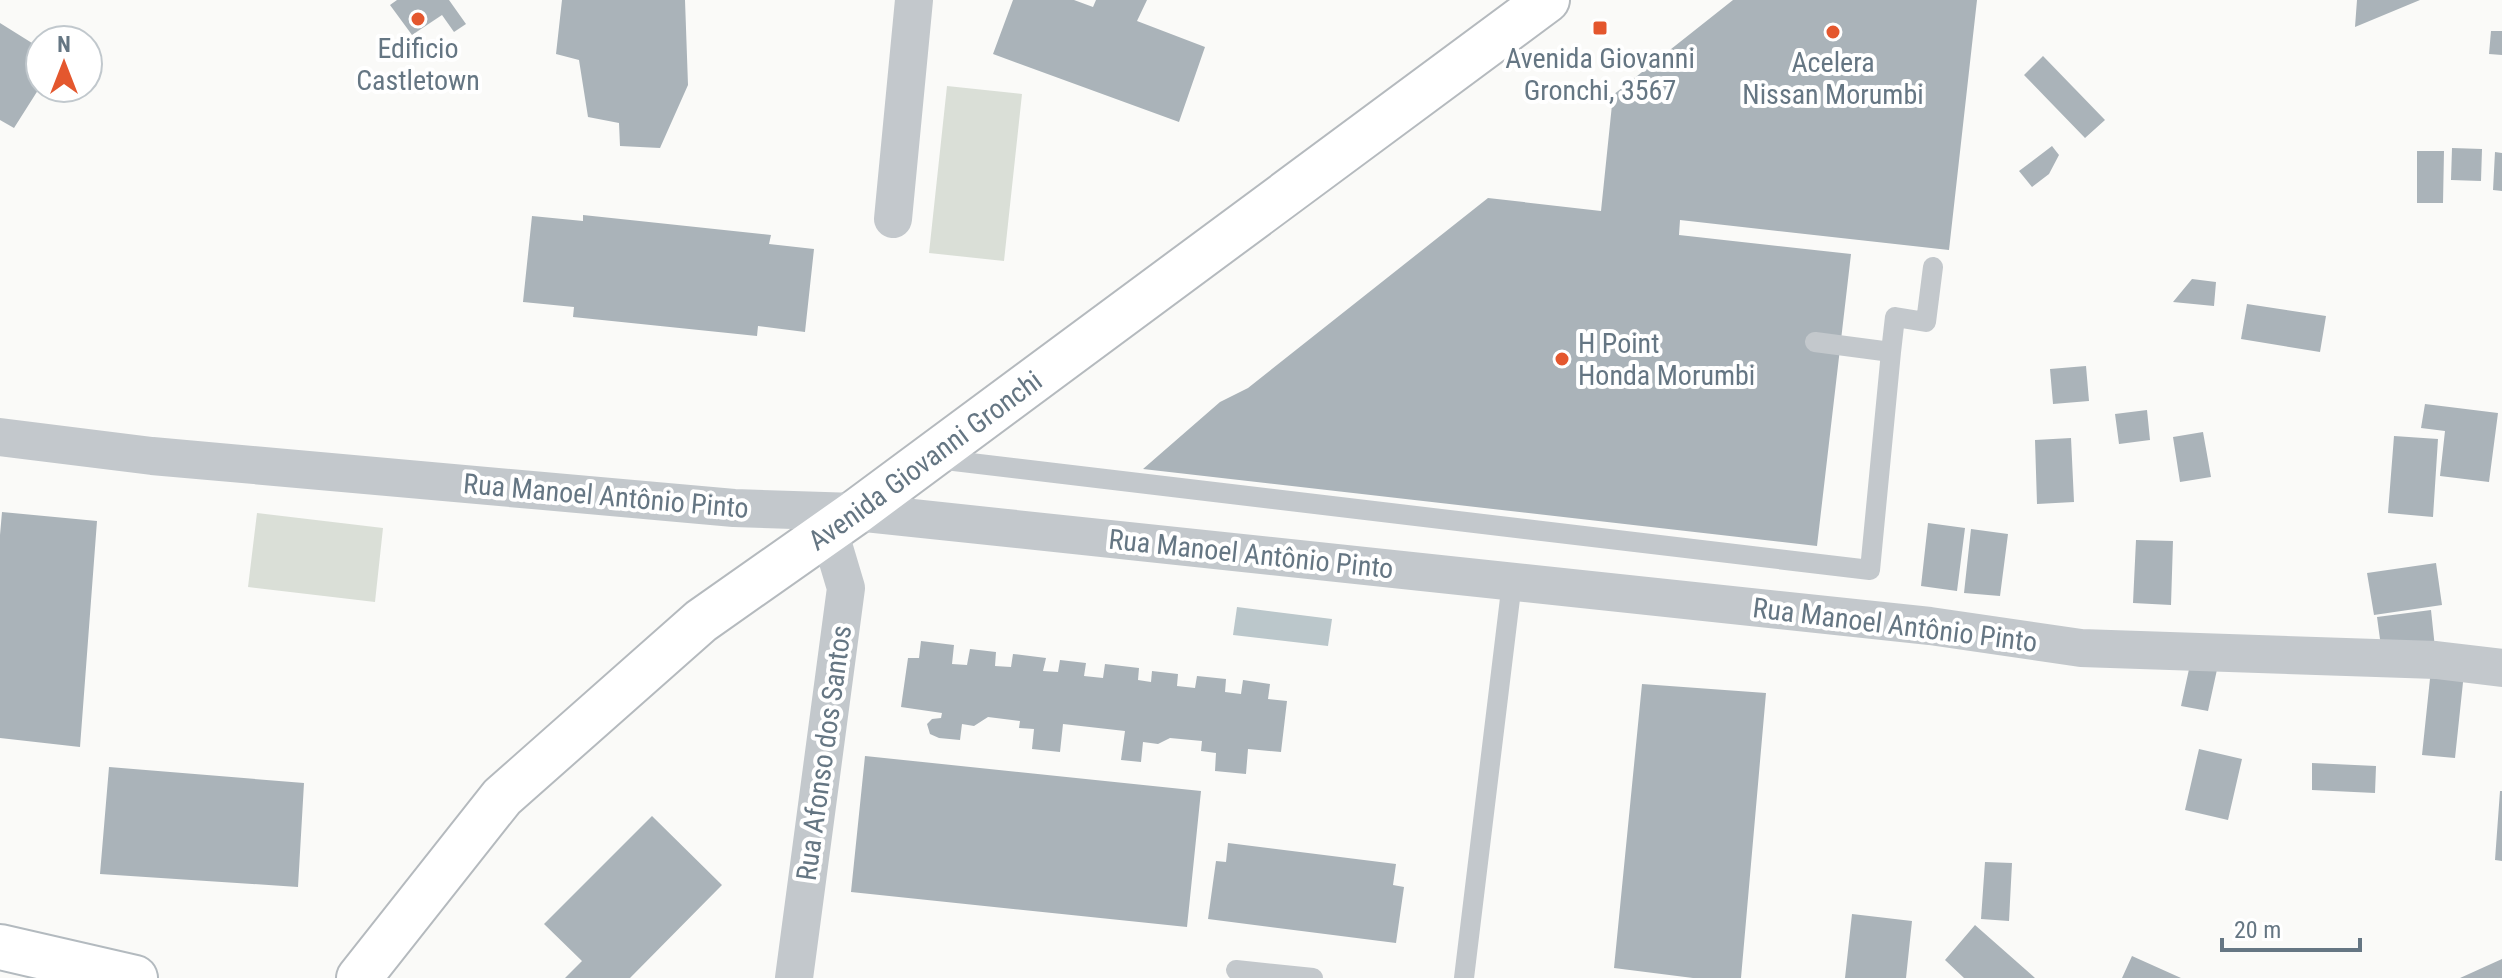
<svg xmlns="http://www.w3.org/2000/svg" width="2502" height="978" viewBox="0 0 2502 978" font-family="'Roboto Condensed',sans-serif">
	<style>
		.green { fill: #dadfd7 }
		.water { fill: #bbc7cb }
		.building { fill: #aab3b9 }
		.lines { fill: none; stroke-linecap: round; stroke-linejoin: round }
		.secondary-casing { stroke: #b3babf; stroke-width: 48 }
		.primary-casing { stroke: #b5babe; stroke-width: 48 }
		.lane { stroke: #c3c8cc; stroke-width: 20 }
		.street { stroke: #c3c8cc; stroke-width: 38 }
		.secondary { stroke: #fff; stroke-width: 44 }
		.primary { stroke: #fff; stroke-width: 44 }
		.poi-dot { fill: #e4572e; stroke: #fff; stroke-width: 3 }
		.labels { text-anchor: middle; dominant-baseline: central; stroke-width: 8; stroke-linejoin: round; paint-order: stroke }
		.poi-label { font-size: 28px; fill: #657683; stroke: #fff }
		.street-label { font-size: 28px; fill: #657683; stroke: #fff }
	</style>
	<rect width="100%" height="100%" fill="#fafaf8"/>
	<path class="green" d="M947,86L1022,94L1004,261L929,253Z
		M257,513L383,528L375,602L248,587Z"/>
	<path class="water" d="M1237,607L1332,619L1328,646L1233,635Z"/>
	<path class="building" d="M397,0H449L466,24L454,32L442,15L412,35L390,5Z
		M562,0H685L688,85L660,148L620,146L619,123L588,117L579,60L556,54Z
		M1013,0H1074L1093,7L1096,0H1147L1137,21L1205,47L1179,122L993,54Z
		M1733,0H1977L1949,250L1680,220L1679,235L1851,254L1817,546L1143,469L1220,402L1248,388L1488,198L1601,211L1613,95Z
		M2357,0H2420L2355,27Z
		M0,23L40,48V87L14,128L0,120Z
		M2491,31H2502V55L2489,54Z
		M2043,56L2105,120L2085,138L2024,75Z
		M2052,146L2059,155L2049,174L2032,187L2019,171Z
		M2452,148L2482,149L2481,181L2451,180Z
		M2417,151H2444L2443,203H2417Z
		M2495,152L2502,153V191L2493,190Z
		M583,215L771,235L769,244L814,249L805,332L758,326L757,336L573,317L574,307L523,302L532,216L583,221Z
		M2192,279L2216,282L2214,306L2173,302Z
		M2247,304L2326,316L2320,352L2241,339Z
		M2086,366L2089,401L2053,404L2050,369Z
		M2425,404L2498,413L2489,482L2440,476L2445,431L2421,428Z
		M2147,410L2150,440L2119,444L2115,414Z
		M2203,432L2211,477L2180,482L2173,437Z
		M2394,436L2438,439L2433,517L2388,513Z
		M2071,438L2074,502L2037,504L2035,440Z
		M2,512L97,521L80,747L0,738V535Z
		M1928,523L1965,528L1957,591L1921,586Z
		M1971,529L2008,534L2000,596L1964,593Z
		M2136,540L2173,541L2171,605L2133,603Z
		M2436,563L2442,605L2374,615L2367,573Z
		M2431,610L2435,648L2382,654L2377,617Z
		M921,641L954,645L952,664L967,665L970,649L996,652L995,666L1011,667L1013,654L1046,658L1043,671L1058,672L1060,660L1086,663L1084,676L1103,678L1105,664L1139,668L1138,680L1151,682L1152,671L1178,674L1177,686L1195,688L1197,676L1226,679L1225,692L1241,694L1243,680L1270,684L1268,699L1287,701L1281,752L1248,749L1246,774L1215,771L1216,753L1201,751L1202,741L1170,738L1158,744L1143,742L1141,762L1121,760L1125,731L1063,724L1060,752L1032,749L1034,729L1019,728L1020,721L988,717L974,726L962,724L960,740L939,738L930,734L927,724L932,719L941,718L942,713L901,707L908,658H919Z
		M2191,660L2218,665L2208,711L2181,706Z
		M2431,669L2464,673L2455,758L2422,755Z
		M1642,684L1766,693L1741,978H1693L1614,968Z
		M2199,749L2242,759L2228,820L2185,810Z
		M865,756L1201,791L1187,927L851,892Z
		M2312,763L2376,766L2375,793L2312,790Z
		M109,767L304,783L298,887L100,874Z
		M2500,791H2502V861L2495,860Z
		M652,816L722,885L630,978H565L582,961L544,924Z
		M1228,843L1396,864L1393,885L1404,887L1396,943L1208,919L1216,861L1226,862Z
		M1985,862L2012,863L2009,921L1981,919Z
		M1852,914L1912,921L1906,978H1845Z
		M1975,925L2035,978H1964L1945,960Z
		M2132,956L2181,978H2122Z
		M2502,959V978H2460Z"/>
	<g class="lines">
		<g class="secondary-casing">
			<path id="secondary" d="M0,947L135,978"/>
		</g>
		<g class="primary-casing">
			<g id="primary">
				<path id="s1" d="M359,978L502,797L701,621L856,512L1547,0"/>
			</g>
		</g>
		<path class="lane" d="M1891,352L1895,317L1926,322L1933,267
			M937,459L1870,570L1891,352L1815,342
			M1236,970L1313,978
			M1464,978L1512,582"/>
		<path class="street" d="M893,219L914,0
			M0,437L152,456L734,508L856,512L1930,626L2081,648L2436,660L2502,668
			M794,978L846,588L829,531"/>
		<use href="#secondary" class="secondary"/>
		<use href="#primary" class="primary"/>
	</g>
	<g class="poi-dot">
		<circle cx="418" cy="19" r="8"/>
		<rect x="1592" y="20" width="16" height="16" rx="4"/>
		<circle cx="1833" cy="32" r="8"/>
		<circle cx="1562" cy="359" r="8"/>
	</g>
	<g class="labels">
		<g class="poi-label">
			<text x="418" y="48">Edificio<tspan x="418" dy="32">Castletown</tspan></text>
			<text x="1600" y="58">Avenida Giovanni<tspan x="1600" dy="32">Gronchi, 3567</tspan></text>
			<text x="1833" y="62">Acelera<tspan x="1833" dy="32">Nissan Morumbi</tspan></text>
			<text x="1578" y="343" text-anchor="start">H Point<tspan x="1578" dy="32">Honda Morumbi</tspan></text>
		</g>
		<g class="street-label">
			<text stroke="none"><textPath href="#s1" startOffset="772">Avenida Giovanni Gronchi</textPath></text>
			<text transform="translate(606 496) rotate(5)">Rua Manoel Antônio Pinto</text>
			<text transform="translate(1251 554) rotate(6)">Rua Manoel Antônio Pinto</text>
			<text transform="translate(1895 625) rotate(7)">Rua Manoel Antônio Pinto</text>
			<text transform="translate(824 753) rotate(-82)">Rua Afonso dos Santos</text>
		</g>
	</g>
	<g transform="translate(64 64)"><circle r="38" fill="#ffffff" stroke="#c1c8cd" stroke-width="2"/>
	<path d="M0-6L14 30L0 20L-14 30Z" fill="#e4572e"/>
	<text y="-12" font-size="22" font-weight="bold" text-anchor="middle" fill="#657683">N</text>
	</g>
	<path d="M2222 938v12h138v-12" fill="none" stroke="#657683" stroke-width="4"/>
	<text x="2234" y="938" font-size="24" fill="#657683" stroke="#ffffff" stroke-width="6" paint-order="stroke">20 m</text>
</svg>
